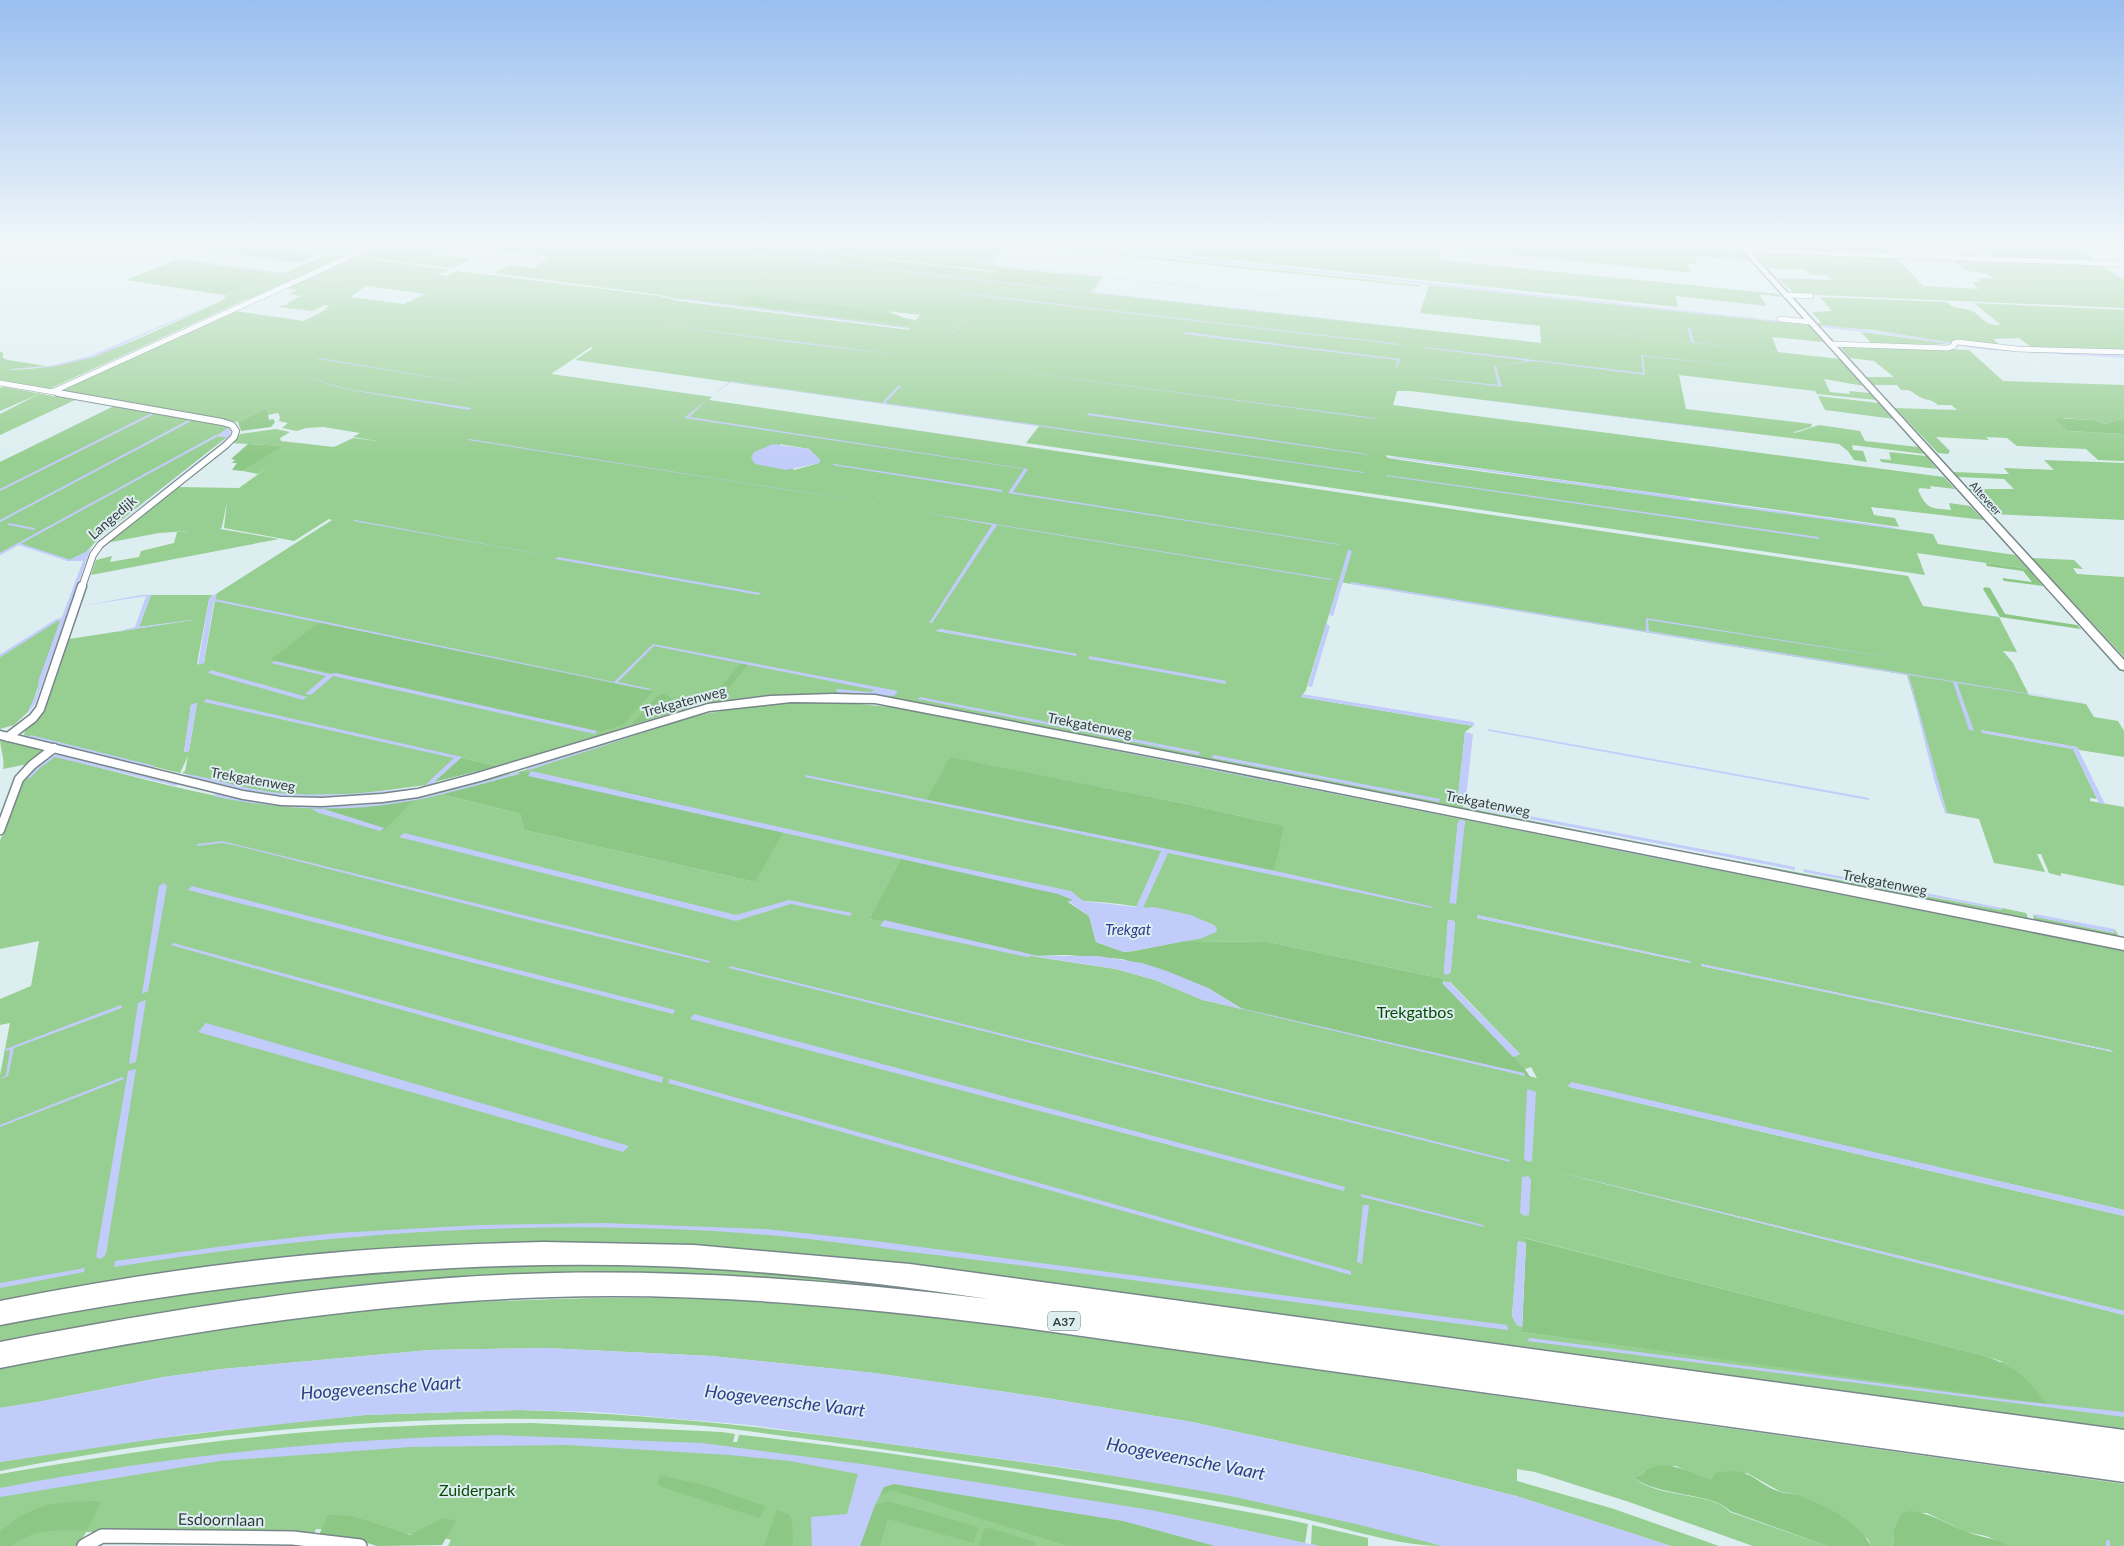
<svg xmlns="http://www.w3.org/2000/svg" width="2124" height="1546" viewBox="0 0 2124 1546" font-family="Lato,sans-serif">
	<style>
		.green { fill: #97ce91; fill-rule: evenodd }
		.forest { fill: #8cc785 }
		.water { fill: #c2ccfb }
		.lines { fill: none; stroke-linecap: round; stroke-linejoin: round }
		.stream-far3 { stroke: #c2ccfb; stroke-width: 1 }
		.stream-far2 { stroke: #c2ccfb; stroke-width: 2 }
		.stream-far1 { stroke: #c2ccfb; stroke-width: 2.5 }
		.stream { stroke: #c2ccfb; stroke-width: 4 }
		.street-far3-casing { stroke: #778689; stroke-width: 6 }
		.street-far2-casing { stroke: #778689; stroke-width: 8 }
		.street-far1-casing { stroke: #778689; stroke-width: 11 }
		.street-casing { stroke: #778689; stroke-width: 16 }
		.secondary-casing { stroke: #778689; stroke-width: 3 }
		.highway-casing { stroke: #778689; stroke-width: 3 }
		.street-far3 { stroke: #fff; stroke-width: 5 }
		.street-far2 { stroke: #fff; stroke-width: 6 }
		.street-far1 { stroke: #fff; stroke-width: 8 }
		.street { stroke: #fff; stroke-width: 13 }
		.secondary { fill: #fff; fill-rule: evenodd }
		.highway { fill: #fff; fill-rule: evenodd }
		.labels { text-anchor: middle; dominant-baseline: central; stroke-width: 4; stroke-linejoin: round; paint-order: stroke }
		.far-street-label { font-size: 11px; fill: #363d3e; stroke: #ddeef1 }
		.shield { fill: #ddeef1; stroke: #687274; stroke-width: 1 }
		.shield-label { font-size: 12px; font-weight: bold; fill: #363d3e }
		.street-label { font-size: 14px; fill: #363d3e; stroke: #ddeef1 }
		.water-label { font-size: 15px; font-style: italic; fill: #32398e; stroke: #ddeef1 }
		.near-park-label { font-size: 16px; fill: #0b4906; stroke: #ddeef1 }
		.near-street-label { font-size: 16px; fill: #363d3e; stroke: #ddeef1 }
		.near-water-label { font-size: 18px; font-style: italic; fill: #32398e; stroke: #ddeef1 }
	</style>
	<rect width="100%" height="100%" fill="#ddeef1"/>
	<path class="green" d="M222,243H242L321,253L299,263L202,250Z
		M250,243H337L364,246L345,255Z
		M386,243H687L684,245L728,251L740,243L828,253L818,260L956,277L965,269L995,272L988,281L1052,288L1063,273L1103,277L1091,292L1541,343L1540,326L1420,313L1429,285L1808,325L1823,342L1772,337L1778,352L1840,359L1864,386L1824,379L1830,392L1850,394L1849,391L1870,393L1876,400L1817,394L1815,391L1679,375L1686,409L1812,424L1811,427L1794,432L1795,433L1819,425L1860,431L1865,441L1918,447L1924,454L1852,445L1853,450L1863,451L1867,462L1854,460L1848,451L1839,444L1410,391H1397L1393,405L1944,477L1955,489L1930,486L1931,489L1920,488L1918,490C1927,510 1931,508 1951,510L1949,503L1970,506L1984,520L1871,507L1874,515L1895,518L1899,527L1385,455L1388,458L1427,464L1933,534L1938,544L2015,555L2028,569L1917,553L1925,575L1026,443L1039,426L575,360L593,348L591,347L551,374L712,397L709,400L1908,576L1923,606L1999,617L2017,652L2003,651L2013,663L2029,695L2086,704L2094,717L2118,721L2124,731V757L2079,750L2077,747L1981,730L1983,733L2073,749L2097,799L2090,798V801L2124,807V886L2061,873V876L2049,873L2041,854H2037L2045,872L1994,863L1979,819L1947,813L1907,675L1339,582L1306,690L1301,697L1473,726L1465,732L1458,797L1466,799L1463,807L1687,852L2002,910V908L2026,913L2028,918L2022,921L859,695L764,696L710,703L685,697L687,709L678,711L674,700L655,697L629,726L572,745L499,766L457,757L426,785L357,794L304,795L271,793L244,789L182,773L185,771L188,756L180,773L24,735C25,726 38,719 43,710C54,688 61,663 69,639L199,619L139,627L151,595H213L209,599L197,664L204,663L216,594L332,520L329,519L294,541L224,528L227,501L222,527L220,529L279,539L91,575L96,560L112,556L110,562L139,557L141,551L174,543L177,532L189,531L159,533L106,543L177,487L239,488L271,465L258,474L243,471L282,446L231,443L240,434L276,429L290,432L280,438L281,441L334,447L353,438L377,441L353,437L360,433L323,427L306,428L297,431L282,428L288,423L279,421L280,417L278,413L268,415L267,408L238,422L57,392L131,357H135L235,311L304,321L327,309L325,308L329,306L325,305L312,311L278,307L289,304L287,303L301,296L289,294L297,290L286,288L308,278L366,286L350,297L404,304L426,294L309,278L354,257L451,270L437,274L446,276L456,271L488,275H474H491L659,296L679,301L910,330L909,328L677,299L660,295L494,273L510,265L534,268L551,257L453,245L435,255L470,259L455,267L448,268L356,256ZM754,295L920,315L910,326L747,306ZM780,444L809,449L820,460L819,463L794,470ZM940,629L1076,654V655L936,631ZM271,660L623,685L652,691L600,732ZM197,703L189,751L184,752L191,705Z
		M745,243H1019L1419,285L1420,287L1009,244L988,264L1001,266L996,271L966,268L968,265L834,250L829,252Z
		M1055,243H1393L1441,248L1443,243H1646L1741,251L1750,261L1696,256L1697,264H1688L1690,271L1695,273L1442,248L1438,260L1779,294L1782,297L1759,294L1767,306L1676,296L1678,307L1093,245Z
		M1786,243H1881L1894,255L1804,251L1797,244Z
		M1972,243H2124V250L2078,248L2097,262L1991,258Z
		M1753,252L1895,256L1923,286L1979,289L1972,282H1981L1978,278L1995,279L1987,274L1964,270L1950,258L2101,265L2124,280V308L1795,294L1778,278L1832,280L1827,275H1811L1805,269H1769Z
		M328,254L343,256L297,277H300L294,279L253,297H256L247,299L49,389L0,380V351L3,353V358L8,360L46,366L6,370C87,369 145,335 217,303L225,299L223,298L227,296L224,295L276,272L284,273Z
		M1820,297L1946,302C1957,310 1958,307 1969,310C1983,314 1981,326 2001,325L1974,303L2124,310V350L2031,347L2019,338L1993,339L2002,347L1952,343L1874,330L1820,326L1818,323H1821L1812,312L1832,311Z
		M1861,332L1952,344L1873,345Z
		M1839,345L1969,350L2003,381L2124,385V421H2115L2106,424L2092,420L2063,418L2068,431L2124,434V461L2098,460L2086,449L2017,446L2007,438L1986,437L1989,440L1936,437L1950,451L1948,454L1938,453L1895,408L1957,410L1951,405H1938C1930,398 1927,401 1920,397C1910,392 1914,390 1901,390L1897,385H1874L1866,377H1894L1874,361L1850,358Z
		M4,387L75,400L0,435V414L41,393L0,411V388Z
		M1818,396L1879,403L1894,419L1825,410Z
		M114,406L188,418L227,427L229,428L216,436L227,437L101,536L86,552L68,561L19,544L0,554V462Z
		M1889,452L1926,456L1937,469L1881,462L1880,459L1891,460Z
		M2044,460L2124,463V520L1992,514L1969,489H2014L2004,479L1958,477L1954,472L2002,474H2009L2004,468L2054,470Z
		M2032,558L2074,560L2083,569L2073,568L2077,574L2124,577V657Z
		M58,620L61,621L30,710L14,725L0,729V655Z
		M828,701L900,708L968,721L2124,951V1210L1572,1083L1570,1087L2124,1216V1311L1550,1170L2124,1315V1430L874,1260L686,1244L587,1242L470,1243L369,1250L282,1258L0,1302V1075L10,1023L0,1025V999L31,986L39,941L0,949V841L22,782L28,773L48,758L53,756C141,777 228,806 319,808L322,812L416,798L436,793L520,814L524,830L755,882L619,790L522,771L699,715L754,705ZM949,757L1192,805L1284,826ZM1462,820L1465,822L1450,903L1458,821ZM902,856L1074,901C1102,900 1193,912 1215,926L1202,938L1183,941L1269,942L1444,979V982H1450L1520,1054L1513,1057L1525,1069L1531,1067L1537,1078L1203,1000L1155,980L1116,969L1037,957L869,919ZM1477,915L1689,961L1691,963L1477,918ZM1448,920L1454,921L1455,924L1451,968L1450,973L1444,974ZM1701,964L2110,1050L2113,1052L1701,966ZM1525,1238L1985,1356L2003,1362L1788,1368L1522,1332V1327L1517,1325L1512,1316L1518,1241L1526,1243Z
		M0,738L41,749V755L33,763L3,769C5,757 0,749 0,738Z
		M2033,914L2037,917L2114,933V929L2118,934L2113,939L2043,925L2034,919Z
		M582,1261L788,1270L1521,1368L650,1278L0,1348V1321L362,1268Z
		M592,1298H693L859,1309L975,1322L2124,1484V1546H2009L1986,1536L1966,1532L1927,1513L1900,1514L1893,1531L1894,1546H1871L1868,1539L1793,1494L1781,1492L1747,1473L1712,1479L1688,1472L1676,1466L1648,1468L1641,1475L1633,1477C1656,1499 1712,1491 1730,1512L1827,1546H1753L1629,1502L1535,1472L1517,1469V1481L1614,1509L1719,1546H1671L1516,1496L1420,1472L1192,1422L1040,1397L874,1373L711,1356L546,1348L430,1350L222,1369L164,1377L38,1402L0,1408V1369C111,1345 223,1324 335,1313C421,1304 506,1300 592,1298Z
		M519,1410C668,1414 815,1433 963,1454C1124,1476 1286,1500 1443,1546C1394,1546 1340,1526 1292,1516C1202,1497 1110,1484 1018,1469C951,1459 883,1449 815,1440C774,1435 733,1428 692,1425C461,1408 227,1426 0,1471V1462L95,1446L284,1423L365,1415Z
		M531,1423L722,1432L735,1434L733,1442H737L739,1435H742C925,1456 1109,1485 1290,1520L1308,1524L1305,1543L1151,1510L1315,1546H448L451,1540L437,1536L316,1529L313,1536H91L93,1532H86L78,1546H0V1474C98,1457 197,1442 296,1433C374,1426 452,1424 531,1423Z
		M1312,1525L1368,1538V1546H1319L1311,1544Z"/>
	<path class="forest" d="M474,243L543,244L529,252L471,245Z
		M687,243H740L728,251L683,246Z
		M834,250L969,265L966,268L829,252Z
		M828,253L965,269L956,277L817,261Z
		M179,259L276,272L224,295L126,280Z
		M1001,267L1062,274L1052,288L987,281L995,272L1004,273L996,271Z
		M753,295L887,311L904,318L915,320L910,326L740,305Z
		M267,408L269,420L273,419L275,422L271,427L241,431L238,422Z
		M2054,418L2092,420L2106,424L2115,421H2124V434L2068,431Z
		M248,444L283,446L243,471L232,470L237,463H232L235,460L231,459Z
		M1986,563L2028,569L2043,586L2004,581L2002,578L2032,582L2023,571L1987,566Z
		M1985,587L1990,588L2005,614L2077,625L2081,629L2000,617L1983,589Z
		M320,622L623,685L653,691L624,724L600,732L270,660Z
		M741,663L748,664L723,696L712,697Z
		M661,694C672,695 675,702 678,711L629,726L655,697Z
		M457,757L499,766L430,783Z
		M950,757L1192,805L1284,826L1273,874L926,801Z
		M522,771L619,790L785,829L755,882L524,830L520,814L436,793Z
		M416,798L384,830L319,810V808L374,805Z
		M902,856L1070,891L1074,901L1068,902L1089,916L1096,942L1124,952L1134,951L1183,941L1269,942L1444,979L1443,983L1525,1069L1530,1077L1244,1010L1208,988L1122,959L1066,955L1031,956L869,919Z
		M1524,1238L1985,1356C2016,1367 2028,1379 2047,1404L1522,1332L1526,1243Z
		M1665,1465C1681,1467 1696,1475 1712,1479L1716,1473C1752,1466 1752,1482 1780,1492C1785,1494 1791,1493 1796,1495C1821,1503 1858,1521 1871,1546H1827L1730,1511C1713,1492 1657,1497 1633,1477L1641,1475L1648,1468Z
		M660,1475L707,1486L765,1506L760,1518L662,1487L658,1483Z
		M894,1484L1123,1521L1215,1546H1068L892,1490L879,1496L884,1487Z
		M93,1501L101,1502L87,1530C61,1531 33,1527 12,1546H0V1532C33,1504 52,1502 93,1501Z
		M888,1501L978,1527L974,1543L888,1519L880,1546H860L875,1505Z
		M777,1510L789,1514L792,1521L793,1546H764Z
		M1910,1511C1934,1514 1944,1523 1965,1531C1980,1538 1995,1537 2009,1546H1894L1893,1531L1900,1514Z
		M328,1515L352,1516L410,1535L443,1518L456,1521L442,1545L377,1546L352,1538L319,1535Z
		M989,1528L1035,1542V1546H979L984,1529Z"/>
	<path class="water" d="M1033,243L1079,245L1800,323L1808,325Z
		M743,252L1092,292L1102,279L1093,292L1411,329L741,253Z
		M976,262L1411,311L975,263Z
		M964,293L1400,344V345L963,294Z
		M226,298L95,357L52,367L5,369L50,366L90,356Z
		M679,298L910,328V329L677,299Z
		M1435,314L1691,342L1687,328L1823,342L1690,328L1694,342L1778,352Z
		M643,322L781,340L792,341L915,357L780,341Z
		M1824,325L1904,335L1959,344L2124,354V358L1988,350L1883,334L1827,328L1820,326Z
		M1185,332L1400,359V360L1396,370L1397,360L1184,334Z
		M1426,347L1643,373L1641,355L1807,374L1643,356L1645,375L1534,361L1496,366L1502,387L1413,376L1498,385L1494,366L1527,361L1425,348Z
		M319,358L504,389L318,359Z
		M939,361L1375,418V419Z
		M289,372L347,389L472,408L469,410L344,389Z
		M730,381L882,403L899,385L901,386L885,403L1364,472V473L731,382L711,397Z
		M1406,390L1736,431L1738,432Z
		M708,399L689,417L1028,469L1013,492L1338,544L1340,545L1008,493L1024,469L684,418Z
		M1088,413L1367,454L1369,455L1087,415Z
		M228,428L231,429L230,436L221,445L94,543L219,445L227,437L216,436Z
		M469,439L878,504L468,440Z
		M773,444L809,449L820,460L819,463L786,470L755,464L751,458L754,452Z
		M1389,457H1394L1690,498L1689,501Z
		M834,464L1003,490L1002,492L832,465Z
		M1386,475L1819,537V539L1386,476Z
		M1698,500L1886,526L1903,530L1698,502Z
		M921,512L1332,579L1331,580L997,525L932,623H929L992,525Z
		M355,520L551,556L353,521Z
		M89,548H91L35,704L26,715L37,692L39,679L60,621L57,620L62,617L83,561H67L86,552Z
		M1348,550L1352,551L1333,616L1329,615Z
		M558,557L761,593L759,595L555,559Z
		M1351,582L1646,631V618L1906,660L1648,620L1649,631L2086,703L1957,683L1974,731L1969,730L1953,682L1909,675L1947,813L1979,820L1945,813L1935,783L1908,675L1351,584Z
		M207,594L151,595L139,627L199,619L116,632L135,627L146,596L81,606L142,595Z
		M215,594L217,595L215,599L614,682L653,644L898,691L894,696L837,692L836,689L871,692L875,690L654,646L618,682L651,689L649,690L214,601L204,663L198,665L209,599Z
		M1326,624L1330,626L1312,687L1308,686Z
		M940,629L1077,654L1076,656L936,631Z
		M1089,656L1226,681V684L1089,659Z
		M275,661L329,674L336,673L597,731L595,734L333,676L311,695L305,694L326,676L271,663Z
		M211,670L307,697L303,700L208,673Z
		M1302,694L1473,722L1475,725L1473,726L1301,697Z
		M920,697L1200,752L1199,755L918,699Z
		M206,699L462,757L433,783L470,775L507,764L508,767L454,781L422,788L454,758L204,702Z
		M195,703H197L189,751L184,752L191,705Z
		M1488,729L1869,798V800L1489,731Z
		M1980,730L2077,747L2105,804L2099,803L2073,749L1983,733Z
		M1465,732L1473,734L1466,799L1458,797Z
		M31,735L155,766L152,768L29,737Z
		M627,736V738L529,770L526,768Z
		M1071,740L1447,814V816L1070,742Z
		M53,754L61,755L179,784L176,786L55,757L40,768L30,778L25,779Z
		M1214,755L1440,799L1439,802L1213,758L1212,756Z
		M531,771L939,863L1071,891L1083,901L1136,907L1161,851L805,777L806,775L1285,873L1433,907L1432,908L1168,853L1143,908L1153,907L1191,915L1215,926L1217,929L1216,932L1202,938L1133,951L1124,952L1096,942L1089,916L1068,901L1073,900L1058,894L528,776Z
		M518,772L520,774C479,784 439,797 398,803C337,813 273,809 213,796L216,793C285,810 362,811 432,795C461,788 489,780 518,772Z
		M187,774C215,779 242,788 271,792C318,798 366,793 414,788L389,794L334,797H288L250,792L184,776Z
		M1477,806L1795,867V870L1477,809Z
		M312,809H324L384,828L380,831L319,813Z
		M1462,820L1465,821L1456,904L1449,903L1450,898L1458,821Z
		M404,833L736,915L789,900L852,913L850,916L791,904L736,921L399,837Z
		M222,841L710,961V963L537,922L238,846L222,843L197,846V844Z
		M1614,848L1814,887L1815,889L1614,850Z
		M1803,869L2002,908V910L1804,872Z
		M164,883L167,886L148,991L142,994L159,886Z
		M192,886L675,1010L673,1014L188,890Z
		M2035,914L2114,929L2115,933L2036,917Z
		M1477,915L1689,961L1692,963L1477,918Z
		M884,920L1038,956H1098L1142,963L1167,971L1208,988L1240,1008L1524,1073L1525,1076L1203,1000L1155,980L1116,969L1033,956L1027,957L880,926Z
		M1448,920L1455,921V924L1451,968L1448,975L1444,974V968Z
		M173,943L663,1077L662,1083L171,945Z
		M1701,964L2110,1050L2115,1052L1701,966Z
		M730,966L1510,1160V1162L729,968Z
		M1444,982H1449L1520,1054L1513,1057L1442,983Z
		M146,1000L136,1062L129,1064L138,1003Z
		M121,1005L122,1008L14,1048L8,1076L0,1079L6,1075L10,1050L4,1051L3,1050Z
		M694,1014L1345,1187L1344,1191L690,1019Z
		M206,1023L629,1146L623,1152L198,1032Z
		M136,1069L106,1254L101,1259L96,1257L128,1071Z
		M122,1077L124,1079L0,1127V1125Z
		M670,1079L1351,1271V1275L668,1083Z
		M1572,1082L2124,1210V1216L1569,1087L1568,1085Z
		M1527,1089L1536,1092L1532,1161L1528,1162L1524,1159Z
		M1550,1170L2124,1311V1315Z
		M1528,1176L1531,1179L1529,1215L1525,1216L1520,1213L1522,1177Z
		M1361,1194L1483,1225L1484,1227L1366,1198L1361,1197Z
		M1363,1205H1369L1362,1264L1357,1262Z
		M604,1223L765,1229L868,1240L1507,1325L1508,1330C1314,1306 1121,1277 928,1254C874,1248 820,1239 767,1235C549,1217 328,1232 114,1267L115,1261L254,1242L336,1233L480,1225Z
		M1518,1241L1526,1243L1522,1327L1517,1325L1512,1316Z
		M85,1268L84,1272L0,1288V1283Z
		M1530,1338L2001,1399L2124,1412V1417L1527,1341Z
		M546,1348L711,1356L874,1373L1040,1397L1192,1422L1420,1472L1516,1496L1671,1546H1443L1356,1524L1231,1496L1068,1468L749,1425L596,1412L519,1410L365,1415L188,1434L0,1462V1408L38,1402L164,1377L222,1369L430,1350Z
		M498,1435L702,1443L862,1464L1151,1510L1319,1546H1215L1123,1521L894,1484L884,1487L875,1505L860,1546H812L811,1517L847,1514L858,1474L790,1461L729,1455L567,1445L410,1447L220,1461L0,1497V1488C164,1456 331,1439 498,1435Z"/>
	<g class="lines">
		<path class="stream-far3" d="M51,243L167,258
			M239,243L340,256
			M174,259L293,276
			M952,334L965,321"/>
		<path class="stream-far2" d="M0,490L152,414
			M0,521L189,421
			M9,524L34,529
			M19,544L68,560
			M0,554L216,436"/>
		<path class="stream-far1" d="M0,656L57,620"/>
		<path class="stream" d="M2108,1542V1546"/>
		<g class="street-far3-casing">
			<path id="street-far3" d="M1746,250L2124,264
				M1786,295L1811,296
				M1780,319L1811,322
				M1830,344L1947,348L1954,346V343L1958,342L2017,349L2124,352
				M0,383L65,394
				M52,392L380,243"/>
		</g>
		<g class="street-far2-casing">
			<path id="street-far2" d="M58,393L222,422L232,425L236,431L234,437L226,445L100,545L93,555L82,587"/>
		</g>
		<g class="street-far1-casing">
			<path id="street-far1" d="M8,737L33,718L40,709L82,586
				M0,830L19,779L32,765L54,748"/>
		</g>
		<g class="street-casing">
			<path id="street" d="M84,1546L102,1536L293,1538L360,1546"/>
		</g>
		<g class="secondary-casing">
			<path id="secondary" d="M1736,243H1742L2124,660V670L2120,669Z
				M833,694L875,695L2124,938V950L1209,767L875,703L791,702L709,711L480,781L418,797L382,802L322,806L281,805L243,799L0,739V731L243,791L281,797L322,798L382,794L418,789L474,774L708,704L770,696Z"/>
		</g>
		<g class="highway-casing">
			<path id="highway" d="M543,1242L694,1245L910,1264L2124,1430V1482L1010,1326C858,1307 705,1292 552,1297C366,1303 182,1332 0,1368V1342C183,1307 368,1277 555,1273C700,1270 845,1282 989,1299C879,1283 767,1270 656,1266C435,1259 217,1283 0,1325V1301C102,1281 204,1265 308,1255C386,1247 464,1244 543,1242Z"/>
		</g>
		<use href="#street-far3" class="street-far3"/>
		<use href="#street-far2" class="street-far2"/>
		<use href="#street-far1" class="street-far1"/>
		<use href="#street" class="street"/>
		<use href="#secondary" class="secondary"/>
		<use href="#highway" class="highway"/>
	</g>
	<linearGradient id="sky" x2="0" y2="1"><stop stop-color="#99bef0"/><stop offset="0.53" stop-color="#f0f7f9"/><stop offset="1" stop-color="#f0f7f9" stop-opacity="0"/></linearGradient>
	<rect width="2124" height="459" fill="url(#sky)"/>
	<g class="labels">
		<g class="far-street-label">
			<text transform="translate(1986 498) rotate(48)">Alteveer</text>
		</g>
		<rect class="shield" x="1048" y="1311.5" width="32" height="19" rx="4"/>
		<g class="shield-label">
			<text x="1064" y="1321">A37</text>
		</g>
		<g class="street-label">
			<text transform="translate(112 517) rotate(-41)">Langedijk</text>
			<text transform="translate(684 701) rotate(-15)">Trekgatenweg</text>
			<text transform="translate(1090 725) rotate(11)">Trekgatenweg</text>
			<text transform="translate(253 779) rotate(10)">Trekgatenweg</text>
			<text transform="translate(1488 803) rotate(11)">Trekgatenweg</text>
			<text transform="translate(1885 882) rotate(11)">Trekgatenweg</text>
		</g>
		<g class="water-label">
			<text x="1128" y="929">Trekgat</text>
		</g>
		<g class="near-park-label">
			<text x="1415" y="1011">Trekgatbos</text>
			<text x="477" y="1489">Zuiderpark</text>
		</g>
		<g class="near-street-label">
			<text transform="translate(221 1519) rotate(1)">Esdoornlaan</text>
		</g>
		<g class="near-water-label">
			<text transform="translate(381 1387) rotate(-4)">Hoogeveensche Vaart</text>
			<text transform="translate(785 1400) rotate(7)">Hoogeveensche Vaart</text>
			<text transform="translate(1186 1458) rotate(11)">Hoogeveensche Vaart</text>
		</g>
	</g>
</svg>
